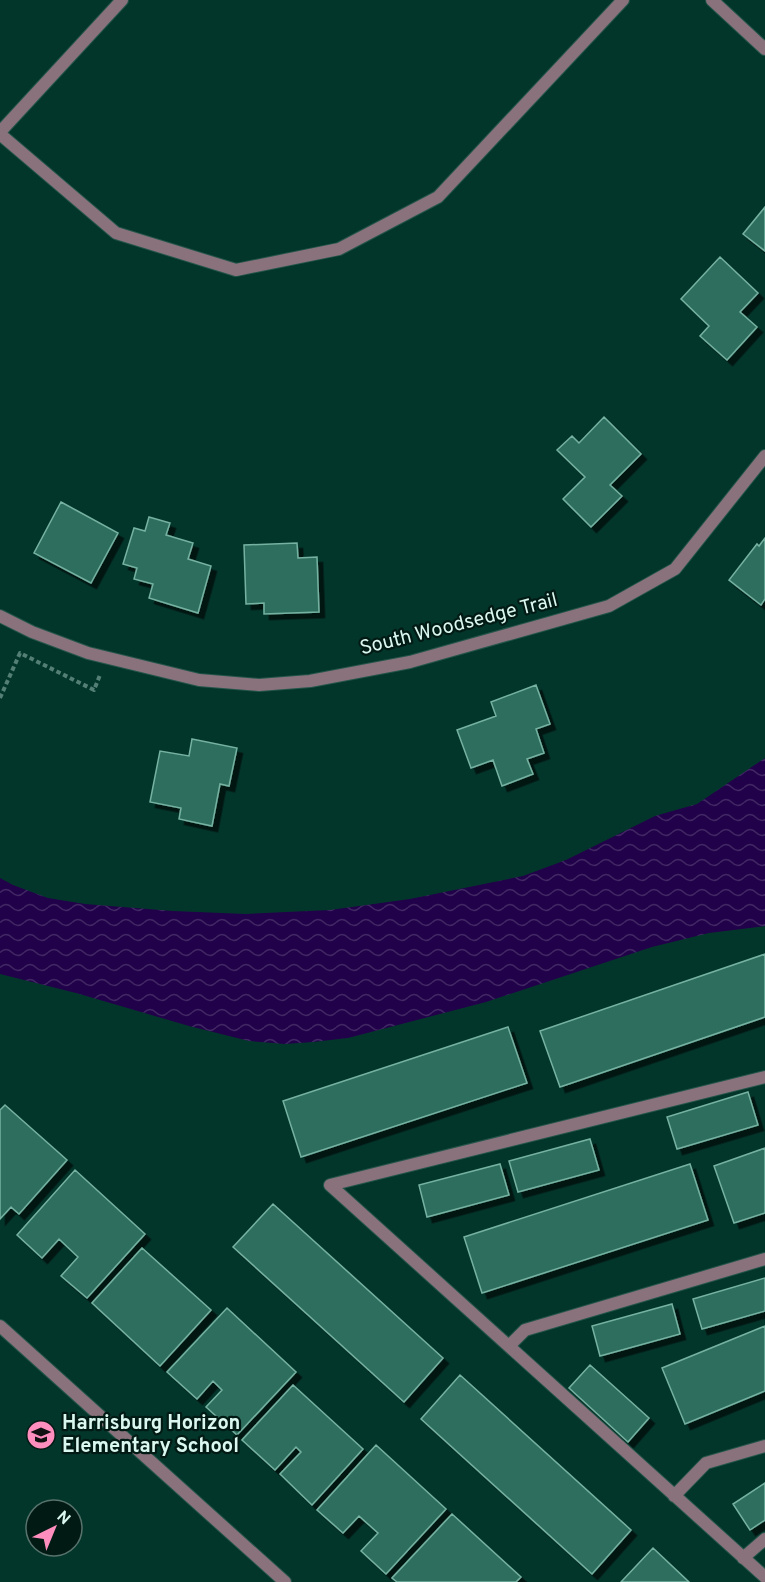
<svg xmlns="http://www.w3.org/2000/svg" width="765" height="1582" viewBox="0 0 765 1582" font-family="Overpass,sans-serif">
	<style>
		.water { fill: url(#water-waves) }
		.building { fill: #2e6e5e; stroke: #76b2a1; stroke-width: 1.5; filter: url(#shadow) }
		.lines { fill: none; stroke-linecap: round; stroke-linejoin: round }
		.service-casing { stroke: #25554a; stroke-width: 14 }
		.minor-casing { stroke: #25554a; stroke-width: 14 }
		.path { stroke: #547f75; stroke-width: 4; stroke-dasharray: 4.5 3; stroke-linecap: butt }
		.service { stroke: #89727b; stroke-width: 12 }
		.minor { stroke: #89727b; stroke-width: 12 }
		.labels { text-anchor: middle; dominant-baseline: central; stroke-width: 4.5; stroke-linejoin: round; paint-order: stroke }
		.street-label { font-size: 20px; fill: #daf8ef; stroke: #021a14 }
		.poi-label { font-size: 20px; font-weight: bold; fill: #daf8ef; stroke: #021a14; text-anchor: start }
	</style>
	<defs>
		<pattern id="water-waves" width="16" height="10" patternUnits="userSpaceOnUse" patternTransform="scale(1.5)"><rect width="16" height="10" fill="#210149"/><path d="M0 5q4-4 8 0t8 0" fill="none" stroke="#412764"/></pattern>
		<filter id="shadow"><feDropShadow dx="5.5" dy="5.5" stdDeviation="0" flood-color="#0009"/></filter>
	</defs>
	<rect width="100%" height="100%" fill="#03362b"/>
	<path class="water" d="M765,758V926L709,933L652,947L486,1002L348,1038L313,1042L285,1044L249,1041L189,1026L76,993L0,974V878L13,885L48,898L85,904L173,911L246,914L330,910L410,899L523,876L566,860L655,816L697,804Z"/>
	<path class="building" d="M765,207V251L743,234Z
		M720,257L758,293L740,312L757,327L727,360L700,336L709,326L681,299Z
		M604,417L641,454L610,485L622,496L591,527L563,499L585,477L557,450L572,436L579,443Z
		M61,502L118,533L91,583L34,553Z
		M149,517L170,523L166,535L193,543L188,559L211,566L198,613L149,598L153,584L134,579L137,568L123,564L134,528L145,531Z
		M765,538V599L761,605L729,580L757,544L759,546Z
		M297,543L298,558L317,557L319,612L264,614V603L246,604L244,545Z
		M536,685L550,724L536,729L544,753L527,759L533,774L502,786L493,760L471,768L457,730L496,716L491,702Z
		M192,739L237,748L229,786L220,784L212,826L179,819L181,808L150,802L160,751L189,756Z
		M765,954V1017L560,1087L540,1031Z
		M508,1027L527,1083L301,1157L283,1101Z
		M748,1092L758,1125L677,1149L667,1117Z
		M5,1105L67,1160L19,1214L11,1207L0,1219V1110Z
		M590,1139L599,1170L518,1192L509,1161Z
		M765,1148V1213L734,1223L714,1166Z
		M500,1164L509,1195L427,1217L419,1185Z
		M690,1164L708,1220L482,1293L464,1237Z
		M75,1170L145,1234L87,1298L61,1276L78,1257L59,1239L42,1258L17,1235Z
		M273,1204L443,1358L404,1402L233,1247Z
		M142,1248L211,1310L160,1366L92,1303Z
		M765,1278V1311L702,1329L693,1299Z
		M672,1304L680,1334L600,1356L592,1326Z
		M227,1308L296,1372L237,1435L206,1407L222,1390L213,1381L197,1399L167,1372Z
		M765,1326V1391L685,1424L662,1368Z
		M590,1365L649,1418L628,1442L569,1388Z
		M460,1375L631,1530L592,1574L421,1419Z
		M293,1385L363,1449L312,1505L280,1474L301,1452L296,1447L275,1470L242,1440Z
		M376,1445L446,1509L386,1574L361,1551L378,1533L359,1516L343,1533L317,1510Z
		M765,1483V1520L750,1530L733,1504Z
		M452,1514L521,1577L516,1582H397L392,1578Z
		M653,1548L689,1582H621Z"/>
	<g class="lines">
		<g class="service-casing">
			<path id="service" d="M765,1077L330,1185L765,1577
				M509,1346L525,1330L765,1259
				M674,1496L706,1463L765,1446
				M743,1558L765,1539"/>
		</g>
		<g class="minor-casing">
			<path id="minor" d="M712,0L765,49
				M0,132L122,0
				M0,134L116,233L236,270L339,249L438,197L623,0
				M0,616L32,632L88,653L199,680L259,685L310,681L410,662L609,606L675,569L765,456
				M0,1326L285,1582"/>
		</g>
		<path class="path" d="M0,698L20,653L94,690L100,675"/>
		<use href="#service" class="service"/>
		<use href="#minor" class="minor"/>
	</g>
	<defs>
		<g id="school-disc" transform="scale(1.5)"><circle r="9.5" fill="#fe8ebd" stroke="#021a14"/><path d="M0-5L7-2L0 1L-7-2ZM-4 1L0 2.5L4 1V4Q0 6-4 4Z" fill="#111"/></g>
	</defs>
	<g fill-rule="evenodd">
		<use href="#school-disc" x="41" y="1435"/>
	</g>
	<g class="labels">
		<g class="street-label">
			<text transform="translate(459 625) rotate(-14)">South Woodsedge Trail</text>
		</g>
		<g class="poi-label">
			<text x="62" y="1424">Harrisburg Horizon<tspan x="62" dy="23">Elementary School</tspan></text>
		</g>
	</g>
	<g transform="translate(54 1528) rotate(43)"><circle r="28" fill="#021a14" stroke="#58736c" stroke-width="1.5"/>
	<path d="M0-4.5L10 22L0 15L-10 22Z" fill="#fe8ebd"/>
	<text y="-9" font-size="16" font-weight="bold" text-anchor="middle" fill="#daf8ef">N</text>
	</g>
</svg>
